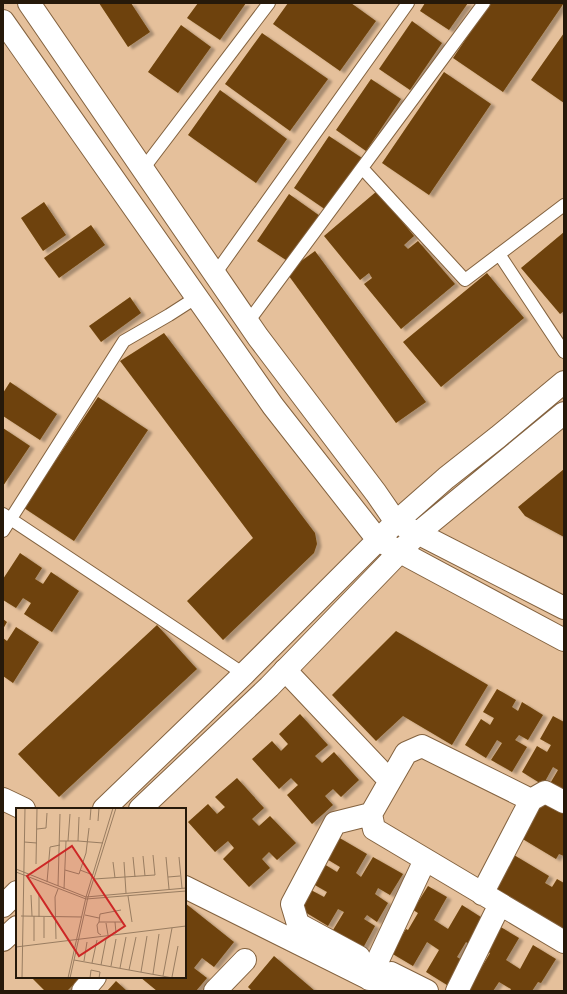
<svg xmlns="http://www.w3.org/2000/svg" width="567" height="994" viewBox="0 0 567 994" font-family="'Alegreya Sans',sans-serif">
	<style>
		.building { fill: #6e4309; filter: url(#shadow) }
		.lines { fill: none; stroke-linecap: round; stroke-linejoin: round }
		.lane-casing { stroke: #83623f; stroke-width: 14 }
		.street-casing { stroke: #83623f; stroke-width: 24 }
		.secondary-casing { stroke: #83623f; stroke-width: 24 }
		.lane { stroke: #fff; stroke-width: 12 }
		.street { stroke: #fff; stroke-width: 22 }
		.secondary { stroke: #fff; stroke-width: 22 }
		.inset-road { fill: none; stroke: #997d61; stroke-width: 1 }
		.view { fill: #cd2726; fill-opacity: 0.15; stroke: #cd2726; stroke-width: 2 }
		.inset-edge { fill: none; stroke: #26190a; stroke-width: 2 }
	</style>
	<defs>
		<filter id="shadow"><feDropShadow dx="4.5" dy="2.5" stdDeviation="1" flood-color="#0004"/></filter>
	</defs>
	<rect width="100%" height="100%" fill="#e5c09b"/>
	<path class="building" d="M99,3H131L150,32L128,47Z
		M198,3H246L220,40L187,18Z
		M288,3H351L376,21L340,71L273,24Z
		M425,3H468L449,30L420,11Z
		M490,3H564L503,92L453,58Z
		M412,21L442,43L410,90L379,69Z
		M181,25L211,47L178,93L148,72Z
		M262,33L328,79L290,131L225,84Z
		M564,33V103L531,80Z
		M444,72L491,104L429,195L382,163Z
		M371,79L401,99L366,151L336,130Z
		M220,90L287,139L256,183L188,135Z
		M329,136L362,158L326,210L294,188Z
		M377,191L414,236L404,245L408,249L418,241L455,284L401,329L364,284L372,278L369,273L360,280L324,236Z
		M289,194L320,216L289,262L257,241Z
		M44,202L66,235L43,251L21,218Z
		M91,225L105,245L59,278L44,258Z
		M564,232V311L560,314L521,268Z
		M315,251L426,402L396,423L286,272Z
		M487,273L524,318L441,387L403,342Z
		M130,297L141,313L101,342L89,326Z
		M164,333L315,533L317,544L314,553L223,640L187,601L253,538L120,361Z
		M10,382L57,414L40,440L3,416V393Z
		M98,397L148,430L74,541L24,508Z
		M3,428L30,446L3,486Z
		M564,469V537L525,516L518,507Z
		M20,553L42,568L35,579L43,584L51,572L79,591L52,632L24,614L31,603L23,598L16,608L3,600V579Z
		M3,619L7,622L3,629Z
		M157,625L197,669L59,797L18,754Z
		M16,627L39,642L13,683L3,676V638L7,641Z
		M396,631L488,685L452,745L403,716L376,741L332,695Z
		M497,689L516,700L512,707L518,711L522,702L543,715L528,740L519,735L515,740L527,747L512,772L491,760L502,743L497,740L486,758L465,745L481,719L490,725L494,718L483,712Z
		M300,714L328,745L315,756L322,763L334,752L359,780L341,797L333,789L325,796L333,805L312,824L287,795L298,785L291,778L279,789L252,759L272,741L281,751L288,744L279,734Z
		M553,716L564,722V797L548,787L558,770L553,767L543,785L522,772L537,746L547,752L551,745L540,739Z
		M237,778L264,808L252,819L259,826L270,816L296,843L277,860L269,852L262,859L270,868L249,887L223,859L234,848L228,841L215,852L188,822L208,804L217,814L225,807L215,797Z
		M545,798L564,809V856L559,854L556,859L521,838Z
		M338,837L367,854L356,873L361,877L373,857L403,874L390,895L378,888L375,894L388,903L377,922L367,915L364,919L375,926L363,948L333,930L344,912L338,909L328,926L300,909L311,890L324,897L327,892L313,884L324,864L337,872L340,867L325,858Z
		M514,855L549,876L545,883L552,887L557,879L564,883V937L490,895Z
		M428,886L447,897L434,920L448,929L462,905L484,919L469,944L466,942L457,957L462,960L447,985L426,972L439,950L427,942L413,966L391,953L406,929L408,930L418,913L413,910Z
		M185,903L234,942L214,967L202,958L194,968L207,978L196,991H157L140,977H185Z
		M499,926L519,938L506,960L520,969L533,945L556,959L541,983L538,982L532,991H510L511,989L499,982L493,991H464L478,968L480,970L490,953L485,950Z
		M274,956L315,991H252L248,987Z
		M31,977H81L67,991H45Z
		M116,981L127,991H107Z"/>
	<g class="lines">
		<g class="lane-casing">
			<path id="lane" d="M362,168L465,280L564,205
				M143,169L269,3
				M499,254L564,352
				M215,274L408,3
				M248,322L484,3
				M3,514L244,674
				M3,531L124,341L169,315L197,297"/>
		</g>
		<g class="street-casing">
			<path id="street" d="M285,670L390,781
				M3,799L24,809
				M564,802L545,792L531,800L422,746L406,753L371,814L374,829L564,942
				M185,887L394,991
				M482,894L531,800
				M359,957L298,924L292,904L335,823L371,814
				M391,973L427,991
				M369,979L425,860
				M83,991L95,977
				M215,991L245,960
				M457,991L500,904"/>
		</g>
		<g class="secondary-casing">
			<path id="secondary" d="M29,3L258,337L376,493L396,522L564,608
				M3,21L273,406L378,540L564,640
				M104,809L244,674L396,522L446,478L498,437L564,382
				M140,809L269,687L418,533L564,413
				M3,906L17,892
				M3,940L17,927"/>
		</g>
		<use href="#lane" class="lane"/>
		<use href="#street" class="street"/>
		<use href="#secondary" class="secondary"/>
	</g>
	<g transform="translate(16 808)">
		<rect width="170" height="170" fill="#e5c09b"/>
		<path class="inset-road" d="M63,9L62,33L87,35M74,12L75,0M82,13L83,0M21,21L30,20L31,5M44,33H62M52,33L54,6M8,34L21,35M127,48L129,68M117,49L119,69M150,49L153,81M163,49L166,80M97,54L99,70M108,54L110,85M20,56L21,0M0,61L70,89L170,80M49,62L63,66L70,45L73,20M64,62L77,67M0,64L70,91L170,83M152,69L164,68M78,71L139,67L137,47M31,74L34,39L44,37M42,78L44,6M48,81L50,33M15,87L16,108M23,87V109M112,88L116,114M105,102L84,106L83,114H106M69,107L83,110M5,108L66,109M18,108V133M83,114L81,117L82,125L85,127M90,115L92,127M97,125H100L99,114M28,130V109M40,131L39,89L42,81M0,139L170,118M58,152L157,170M68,153L71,134M76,155L81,132M85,157L90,131M95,158L100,131M104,160L110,129M113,162L120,129M125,164L131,128M137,166L143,126M147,168L156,120M156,169L162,138M6,170L9,0M52,170L70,89L97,0M54,170L72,89L100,0M74,170L75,162L84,164L83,170"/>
		<path class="view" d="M56,38L109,118L63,148L11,68Z"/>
		<rect width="170" height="170" class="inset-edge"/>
	</g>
	<rect width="567" height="994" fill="none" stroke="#26190a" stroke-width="8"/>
</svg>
